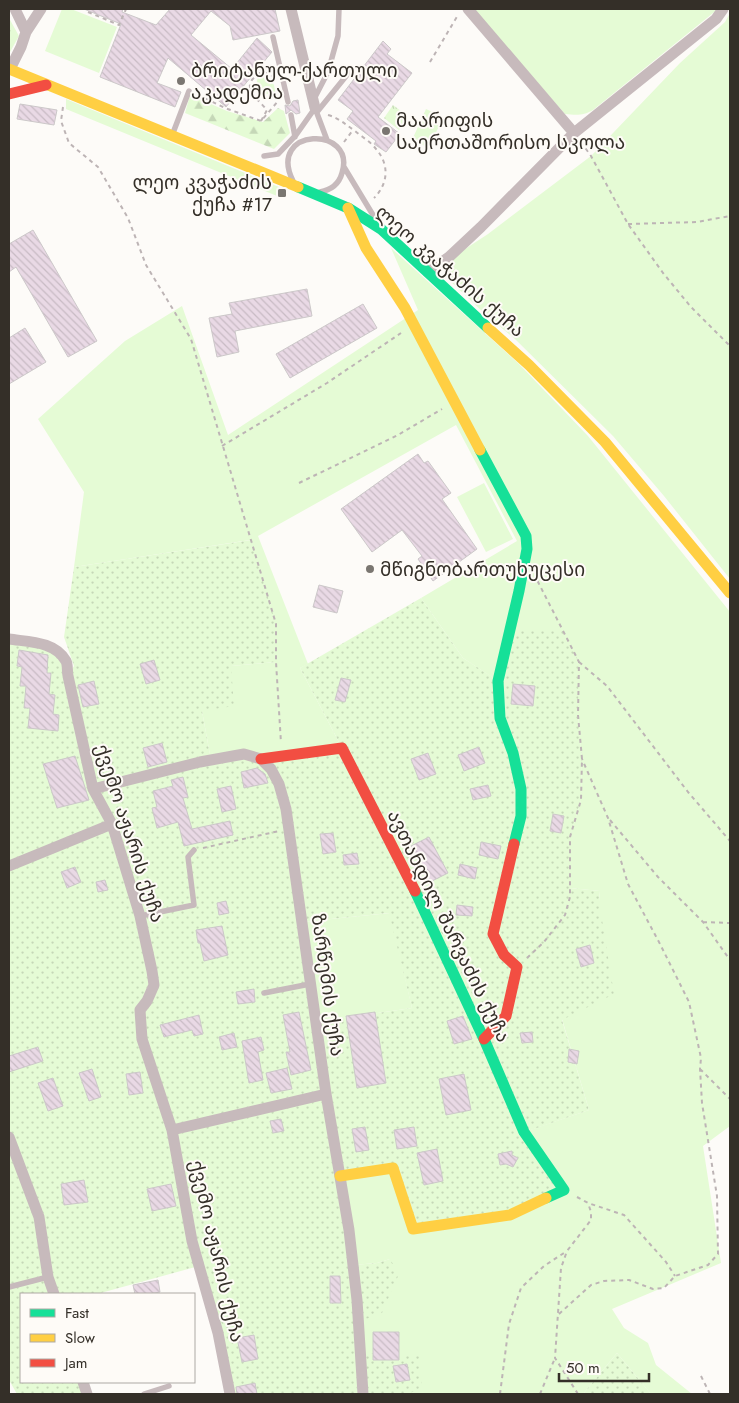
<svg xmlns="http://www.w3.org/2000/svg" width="739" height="1403" viewBox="0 0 739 1403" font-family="Jost,'Noto Sans Georgian',sans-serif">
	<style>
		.grass { fill: #e5fbd5 }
		.forest { fill: url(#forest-firs) }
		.park { fill: url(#park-tufts) }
		.garden { fill: url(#garden-dots); fill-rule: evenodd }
		.building { fill: url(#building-back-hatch); stroke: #ccc8c9 }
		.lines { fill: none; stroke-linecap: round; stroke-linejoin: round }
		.path { stroke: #bdb4b5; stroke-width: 2; stroke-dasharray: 4 4; stroke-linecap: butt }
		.lane { stroke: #c7babc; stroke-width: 5.5 }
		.street { stroke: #c7babc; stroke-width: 11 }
		.fast { stroke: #16e098; stroke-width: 11 }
		.slow { stroke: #ffcf43; stroke-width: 11 }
		.jam { stroke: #f24e42; stroke-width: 11 }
		.poi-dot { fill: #7a7671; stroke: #fefbf7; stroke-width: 2 }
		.labels { text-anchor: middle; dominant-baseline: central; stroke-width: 4; stroke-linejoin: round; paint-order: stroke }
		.poi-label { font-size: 19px; fill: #342f28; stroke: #fefbf7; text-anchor: start }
		.street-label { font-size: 19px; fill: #342f28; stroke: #fefbf7 }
	</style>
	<defs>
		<pattern id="forest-firs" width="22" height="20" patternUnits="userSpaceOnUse" patternTransform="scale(1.25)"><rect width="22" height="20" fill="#e5fbd5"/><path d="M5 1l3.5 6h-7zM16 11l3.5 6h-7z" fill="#c5d7b7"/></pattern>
		<pattern id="park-tufts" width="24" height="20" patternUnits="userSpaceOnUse" patternTransform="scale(1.25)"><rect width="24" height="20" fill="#e5fbd5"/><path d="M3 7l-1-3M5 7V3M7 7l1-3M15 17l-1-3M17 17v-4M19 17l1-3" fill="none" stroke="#c5d7b7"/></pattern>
		<pattern id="garden-dots" width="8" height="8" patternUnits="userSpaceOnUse" patternTransform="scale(1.25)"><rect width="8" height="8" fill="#e5fbd5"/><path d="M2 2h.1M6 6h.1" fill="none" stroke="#c5d7b7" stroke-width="1.8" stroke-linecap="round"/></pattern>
		<pattern id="building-back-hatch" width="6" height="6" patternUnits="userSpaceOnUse" patternTransform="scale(1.25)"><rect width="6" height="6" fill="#e9d9e5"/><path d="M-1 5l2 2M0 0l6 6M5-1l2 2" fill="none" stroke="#c8bbc4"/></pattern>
	</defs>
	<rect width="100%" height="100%" fill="#fdfbf8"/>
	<path class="grass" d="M62,9H71L117,27L99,73L45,51Z
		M473,9H718L593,110C583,116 576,115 565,114Z
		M730,13V579L664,496L613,436L516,340L485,314L447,278L453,257L488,234L591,156L680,63L725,22Z
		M66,99L279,187L277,196L66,109Z
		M426,109L443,117L429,148L412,140Z
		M391,248L519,364L588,436L730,612V1126L703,1146L721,1263L612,1309L624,1328L648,1343L656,1365L692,1394H651L617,1353L583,1394H406L360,1353L358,1322L390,1259L377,1263L353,1265L340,1176L524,1132L589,1110L562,1019L599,901L600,891L570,888V837L581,800L582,759L578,715L498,681L463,658L421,598L517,541L456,425L258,536L308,664L300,668L342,748L211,760L202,711L231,666L276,662L250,540L74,567L84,492L38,419L125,341L182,306L228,435L418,310Z
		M484,483L513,539L486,552L457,497Z
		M390,913L412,1008L316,1022L302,922Z"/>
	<path class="forest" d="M190,95L227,111L263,122L278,108L284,111L290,133L274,149L185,113Z"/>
	<path class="park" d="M9,18L19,36L10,52L9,51Z
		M258,76L269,78L274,85L276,96L255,91Z
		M393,105L401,111L405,121L399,130L384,118Z"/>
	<path class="garden" d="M251,540L276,624V662L231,666L234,706L202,711L211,760L342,748L300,668L421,598L463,658L497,680L509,631L562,629L579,662L578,715L582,759L581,800L570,837V888L600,891L599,901L614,994L562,1020L589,1110L525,1132L564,1190L510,1215L413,1229L393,1168L341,1176L353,1265L377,1263L390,1259L399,1274L382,1313L358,1322L360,1353L419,1355L422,1389L406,1394H230L199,1266L97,1294H21V1382H83L87,1394H17L9,1380V643C40,647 54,643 68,676L74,666L64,637L74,567ZM389,913L412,1008L316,1022L302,922Z
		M617,1353L651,1394H583Z"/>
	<path class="building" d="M84,9H123L122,12L156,25L170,9H275L280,31L233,40L230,26L211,11L191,35L232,69L257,38L272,52L226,107L168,58L157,83L181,92L175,107L100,77L121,24Z
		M383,41L391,49L387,54L412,73L378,117L400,134L386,152L374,144L376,141L347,119L353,111L338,100Z
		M298,100L300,113L296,114L291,110L286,114L285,105L290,106L293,101Z
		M20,104L57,110L54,125L17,119Z
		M33,230L97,341L68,357L16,267L9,272V244Z
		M307,289L312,316L235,331L239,352L217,357L209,318L232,314L229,303Z
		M363,304L377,328L290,378L276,354Z
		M25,328L46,362L9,384V338Z
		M418,454L424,463L428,461L451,493L442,499L477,549L433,581L418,559L422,556L402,530L372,552L341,509Z
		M319,585L343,591L337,613L313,607Z
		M19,650L48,655L47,673H51L49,694L55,695L53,714L59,715L58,731L28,728L30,708H24L26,686H20L22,667L17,666Z
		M154,660L160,680L146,684L140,664Z
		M341,678L351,680L345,702L335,700Z
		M94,681L99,704L83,707L78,685Z
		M513,684L535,686L533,706L511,704Z
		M162,743L167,762L148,767L143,748Z
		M479,747L485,763L464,771L458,755Z
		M428,753L436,774L419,780L411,759Z
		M75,756L89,800L57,808L43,764Z
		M257,768L265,774L268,783L244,788L241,772Z
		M183,777L188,797L183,798L192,829L230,821L233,835L184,846L178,822L157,828L152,808L157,807L153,791L173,786L171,780Z
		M488,785L491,796L473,800L470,789Z
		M231,786L236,809L222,812L217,789Z
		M553,814L564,816L561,833L550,831Z
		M333,833L336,852L323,854L320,834Z
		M429,837L448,873L430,882L411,846Z
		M481,842L501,846L498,859L479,855Z
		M357,853L359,864L344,865L343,855Z
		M460,864L477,868L475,879L458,875Z
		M75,867L81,882L67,888L61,872Z
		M105,880L108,890L98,892L96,882Z
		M226,901L229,913L219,915L217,903Z
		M457,905L473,907L472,916L456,915Z
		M222,926L228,955L204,961L200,943H198L196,930Z
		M590,945L594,963L581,967L576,949Z
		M254,989L255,1002L238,1004L236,992Z
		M299,1012L311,1070L291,1075L286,1052H290L283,1015Z
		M375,1012L386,1083L357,1088L346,1016Z
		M199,1015L203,1034L194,1036L192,1030L164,1037L160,1025Z
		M463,1016L472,1039L454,1044L447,1021Z
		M532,1032L533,1042L522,1043L520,1033Z
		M234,1033L237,1047L222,1050L219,1037Z
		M261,1037L264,1050L258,1052L263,1080L249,1083L242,1041Z
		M38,1047L43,1061L9,1072V1056Z
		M569,1049L579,1051L577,1064L568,1062Z
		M287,1068L292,1089L271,1093L266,1073Z
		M92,1069L101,1097L89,1101L79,1073Z
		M140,1072L143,1093L129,1095L126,1074Z
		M464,1074L471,1110L446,1115L439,1079Z
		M53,1078L63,1106L48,1111L38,1083Z
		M281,1119L284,1131L273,1133L270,1121Z
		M365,1127L369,1150L356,1152L352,1129Z
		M414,1127L417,1146L397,1149L394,1130Z
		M437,1149L443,1181L424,1185L417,1153Z
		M512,1151V1155L518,1158L513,1167L506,1164L500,1165L498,1154Z
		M84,1180L88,1202L64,1205L61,1184Z
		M171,1184L176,1206L152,1211L147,1189Z
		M330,1276H340L341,1303H330Z
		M158,1280L160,1292L149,1294H135L133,1285Z
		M373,1332H399V1360H373Z
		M254,1335L258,1359L242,1362L237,1338Z
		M407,1364L410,1380L396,1382L393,1366Z
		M255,1383L257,1394H237L236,1387Z"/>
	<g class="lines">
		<path class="path" d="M88,12L119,25L126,9
			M430,62L458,15
			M198,95L225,108L261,121L279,100
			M63,107L61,121L69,143L98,167L128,218L146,265L191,339L276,624V662L281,743
			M328,115C339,118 346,125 355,131C362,137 371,142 376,149C390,165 388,184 374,198
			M261,121L267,110C255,96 238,85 262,72L270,74L273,77
			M344,142L353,130
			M581,142L591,156L628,224L663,273L691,307L730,346
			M628,224L697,222L730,216
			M222,446L327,383L401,333
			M299,483L398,435L442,409
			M579,662L607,686L688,792L730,841
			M610,820L658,877L703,922L730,960
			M203,848L279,831
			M703,922L730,923
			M527,958L544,942L565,915L570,897V837L581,800L582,759L578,715L579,662L536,578
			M700,1069L730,1099
			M577,1197L588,1203L624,1215L666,1262L675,1276
			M559,1314L591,1285L604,1281L629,1280L653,1289L664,1288L675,1276L708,1265L718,1254L717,1196L702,1103L700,1069L701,1058L689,1002L660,944L628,884L608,818L582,759
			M701,1376L710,1394
			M500,1394L509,1324L521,1288L544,1266L567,1251
			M540,1394L555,1358
			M578,1394L555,1358L561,1268L567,1251L591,1220V1212L588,1203"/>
		<path class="lane" d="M273,37L288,102
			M314,99L328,72L338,36L339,9
			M317,112L351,70
			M291,115L295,137
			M173,133L189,91
			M264,156L278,154L296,135L315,108L327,140
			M344,167L376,220
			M293,181C266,127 357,125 342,173C339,184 331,190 320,192
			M140,916L194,905L188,857L194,850
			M264,993L310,984
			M9,1287L48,1277
			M144,1394L169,1386"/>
		<path class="street" d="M291,9L315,108
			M468,9L574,133
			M26,32L41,9
			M10,69L21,47L26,32L15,9
			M428,272L449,257L481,227L574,133L716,19L723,9
			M9,639C28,642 55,641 66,661C68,665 67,672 68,676L93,789L112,824L140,916L152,971L154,985L147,1001L140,1010L142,1039L172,1130L192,1241L218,1333L230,1394
			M93,789L200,762L244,754L261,759L271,769L279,784L286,809L326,1094L349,1230L357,1300L363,1394
			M9,866L112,824
			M172,1130L326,1094
			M9,1137L39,1217L48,1277L54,1294
			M83,1382L87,1394"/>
		<path class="fast" d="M298,187L348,208L381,229L488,328
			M480,450L526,536L527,549L519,591L498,681L500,718L513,753L521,789V816L514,844
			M415,891L484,1039L524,1132L564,1190L546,1198"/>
		<path class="slow" d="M9,69L298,187
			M348,208L366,248L405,308L480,450
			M488,328L529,365L605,442L730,593
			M340,1176L393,1168L413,1229L510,1215L546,1198"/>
		<path class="jam" d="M9,94L46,85
			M261,759L342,748L415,891
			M484,1039L506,1016L517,967L504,955L493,934L514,844"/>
	</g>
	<g class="poi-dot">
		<circle cx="181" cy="81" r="5"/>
		<circle cx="386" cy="131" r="5"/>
		<rect x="277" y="188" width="10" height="10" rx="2.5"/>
		<circle cx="370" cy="569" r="5"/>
	</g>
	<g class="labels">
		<g class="poi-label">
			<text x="191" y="70">ბრიტანულ-ქართული<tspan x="191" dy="22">აკადემია</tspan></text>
			<text x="396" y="120">მაარიფის<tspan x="396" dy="22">საერთაშორისო სკოლა</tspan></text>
			<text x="272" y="182" text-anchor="end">ლეო კვაჭაძის<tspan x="272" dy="22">ქუჩა #17</tspan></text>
			<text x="380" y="569">მწიგნობართუხუცესი</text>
		</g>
		<g class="street-label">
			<text transform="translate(450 271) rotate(41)">ლეო კვაჭაძის ქუჩა</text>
			<text transform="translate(130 833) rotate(72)">ქვემო აჟარის ქუჩა</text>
			<text transform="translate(449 926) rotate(64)">ავთანდილ შარვაძის ქუჩა</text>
			<text transform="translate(328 985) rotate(82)">ზარწემის ქუჩა</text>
			<text transform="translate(217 1251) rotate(77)">ქვემო აჟარის ქუჩა</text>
		</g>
	</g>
	<rect width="739" height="1403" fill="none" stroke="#342f28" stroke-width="20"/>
	<rect x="20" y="1293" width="175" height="90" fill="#fefbf7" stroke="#ada9a4"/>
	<rect x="30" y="1309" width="25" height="8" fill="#16e098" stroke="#ada9a4"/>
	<text x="65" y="1318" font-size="15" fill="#342f28">Fast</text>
	<rect x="30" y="1334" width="25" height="8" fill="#ffcf43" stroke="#ada9a4"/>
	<text x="65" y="1343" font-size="15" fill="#342f28">Slow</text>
	<rect x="30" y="1359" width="25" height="8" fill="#f24e42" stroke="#ada9a4"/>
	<text x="65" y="1368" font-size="15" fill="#342f28">Jam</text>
	<path d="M559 1373v8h90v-8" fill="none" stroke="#342f28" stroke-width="2.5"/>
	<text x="566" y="1373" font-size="15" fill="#342f28" stroke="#fefbf7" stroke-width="4" paint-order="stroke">50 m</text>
</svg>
